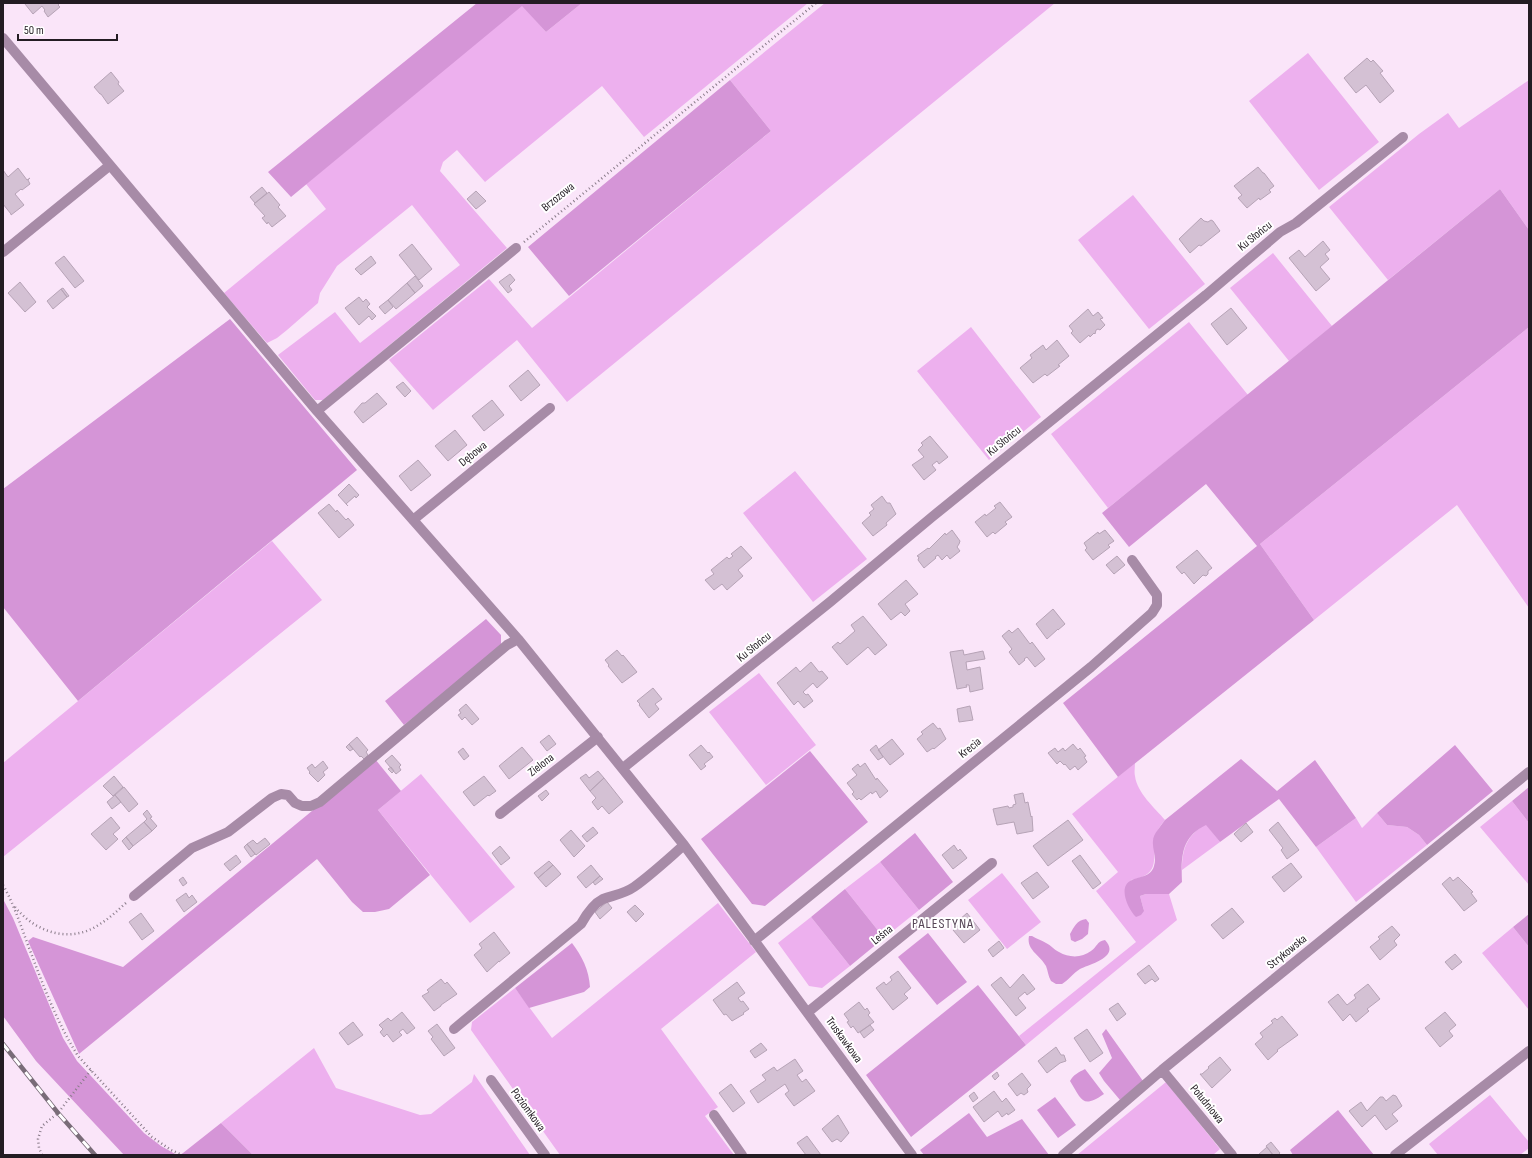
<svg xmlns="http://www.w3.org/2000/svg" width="1532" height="1158" viewBox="0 0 1532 1158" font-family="'Sofia Sans Condensed',sans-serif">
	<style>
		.green { fill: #edb0ee }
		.forest { fill: #d595d7 }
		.building { fill: #d4c1d4; stroke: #b6a3b6 }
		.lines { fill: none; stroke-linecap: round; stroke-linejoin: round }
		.path { stroke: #8a7c8a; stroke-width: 2.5; stroke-dasharray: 1 3; stroke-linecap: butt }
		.minor { stroke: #a78ba7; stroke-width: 10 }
		.rail-casing { stroke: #796c78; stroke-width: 4.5 }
		.rail { stroke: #fff; stroke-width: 3; stroke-dasharray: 9; stroke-linecap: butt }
		.labels { text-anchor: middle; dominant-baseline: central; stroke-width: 4; stroke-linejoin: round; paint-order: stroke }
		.street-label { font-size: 12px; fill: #231c23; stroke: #fff }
		.quarter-label { font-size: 14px; letter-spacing: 1px; fill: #564556; stroke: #fff }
	</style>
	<rect width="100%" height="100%" fill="#fae5f9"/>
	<path class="green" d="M582,3H808L644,137L602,86L485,182L457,150L443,162L440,171L507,248L323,400H315L278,355L335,312L360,343L460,265L412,205L337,266L320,293L318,303L287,330L277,338L267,343L224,293L326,209L306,184L522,5L546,32Z
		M825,3H1055L567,402L517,340L433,410L389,360L489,279L532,328L771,131L730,80Z
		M1308,53L1379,142L1319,190L1249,101Z
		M1529,80V230L1500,189L1388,280L1329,207L1419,134L1448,113L1459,128Z
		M1133,195L1205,284L1149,329L1078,240Z
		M1273,253L1332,326L1289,361L1230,288Z
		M1189,322L1248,395L1108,508L1051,434Z
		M971,327L1041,417L989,460L917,371Z
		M1529,327V608L1457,505L1314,620L1260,544Z
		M795,471L867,559L813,602L743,513Z
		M272,541L322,600L3,857V763Z
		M759,673L816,745L766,785L709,712Z
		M1135,763C1135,767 1134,772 1135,776C1137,793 1155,808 1165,820C1162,824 1158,828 1157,833C1150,857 1164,874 1131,880L1144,911L1140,896L1146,894H1169L1177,920L1026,1045L1019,1036L1136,942L1096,891L1118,872L1072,814Z
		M421,774L515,887L470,923L378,810Z
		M1512,801L1529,823V885L1480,827Z
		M1377,813L1387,825L1407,827L1419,835L1427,845L1356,902L1316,847L1356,818L1362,828Z
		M1206,824L1220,842L1182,870C1182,849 1187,835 1206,824Z
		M880,862L919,910L884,938L845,889Z
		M1002,873L1041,922L1007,949L968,900Z
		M718,903L756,952L661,1029L718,1107L705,1116L734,1155H560L471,1030L472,1022L515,988L552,1038Z
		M811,917L850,966L822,988L809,986L778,943Z
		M1513,927L1529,947V1010L1482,953Z
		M314,1048L336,1088L420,1115L431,1114L472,1082L474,1074L530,1155H253L221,1123Z
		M1166,1082L1220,1149L1213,1155H1077Z
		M1490,1095L1529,1142V1148L1520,1155H1438L1429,1144Z"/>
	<path class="forest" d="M477,3H582L546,32L522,6L291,197L268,172Z
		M730,80L771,131L569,296L528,247Z
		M1500,189L1529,230V327L1260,544L1314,620L1118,777L1063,703L1257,546L1206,484L1129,547L1102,513Z
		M230,319L357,470L78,701L3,607V489Z
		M486,619L501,635V646L404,725L385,701Z
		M1455,745L1493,791L1427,845L1419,835L1407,827L1387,825L1377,813Z
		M810,751L868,822L765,906L752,904L701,839Z
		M375,759L401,791L378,810L430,875L389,909L375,912H363L352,902L317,859L79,1054L28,941L33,937L123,967Z
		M1241,759L1277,791L1315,760L1356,818L1316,847L1279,799L1220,842L1206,825C1181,837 1181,857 1182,882L1169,894H1146L1140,896L1144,911L1141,915L1136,917C1128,909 1117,886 1132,880C1140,876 1151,877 1154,866C1157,857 1152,849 1153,841C1153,834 1161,826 1165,820Z
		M1529,787V823L1512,801Z
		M915,833L953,882L919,910L880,862Z
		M845,889L884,938L850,966L811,917Z
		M3,899L13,918L63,1038L77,1061L144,1133L161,1146L177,1155H124L36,1061L3,1016Z
		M1529,914V947L1513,927Z
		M1086,919L1089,923L1088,934L1082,939L1075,942L1071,940L1070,934C1074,927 1077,920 1086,919Z
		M928,933L967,982L937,1005L898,957Z
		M1029,936H1032C1037,939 1041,940 1046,943C1051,945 1054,950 1059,952C1069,958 1082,958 1091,951C1098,946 1096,942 1105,940C1121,957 1090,964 1080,969C1073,973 1069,980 1062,984H1056L1051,981C1048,976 1048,971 1046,966C1040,955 1026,950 1029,936Z
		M572,943C582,956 589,970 590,987L584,992L529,1008L515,988Z
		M978,985L1026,1045L911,1137L866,1075Z
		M1106,1029L1143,1081L1120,1100L1104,1081L1099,1073L1112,1058L1102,1034Z
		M1085,1069L1104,1094C1082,1109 1082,1100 1070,1081C1073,1075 1079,1072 1085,1069Z
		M1055,1097L1076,1125L1058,1138L1037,1110Z
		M1338,1110L1374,1155H1293L1290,1150Z
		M969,1113L987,1137L1022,1119L1049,1155H924L920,1150Z
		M221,1123L253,1155H180L183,1153Z"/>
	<path class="building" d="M26,3H60L58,5L60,7L48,17L44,11L45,10L42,6L33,14L25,4Z
		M1367,58L1371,62L1373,60L1383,71L1380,73L1394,91L1380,103L1366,85L1356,93L1344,78Z
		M111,72L119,82L118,84L124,91L108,104L101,94H100L94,87Z
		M1258,167L1263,173H1264L1274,186L1269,190L1271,192L1260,200L1259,198L1247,208L1238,198L1242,195L1234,186Z
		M18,168L27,180L30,178L28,180L30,184L22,190L21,189L15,194L24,205L11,215V214L3,204V170L8,177Z
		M262,187L267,193L255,203L250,197Z
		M476,191L486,201L476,209L467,199Z
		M269,192L280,205L278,207L286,216L272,227L268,222L267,224L262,218L265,216L254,204Z
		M1201,218L1204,221L1208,222L1211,220L1213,221L1220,231L1201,246L1199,245L1190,253L1179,239Z
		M1323,241L1330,250L1325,254L1329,259L1320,267L1330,279L1316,291L1289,258L1299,250L1305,257Z
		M412,244L432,269L419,280L399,255Z
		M64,256L84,281L75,288L55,263Z
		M371,256L376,263L361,275L355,269Z
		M510,274L515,280L509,286L512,290L508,293L499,282Z
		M415,276L423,286L415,293L407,283Z
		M20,282L36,302L25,312L8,293Z
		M407,283L415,293L396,309L388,300Z
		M63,288L69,296L67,297L61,289Z
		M61,289L67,297L53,309L47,301Z
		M359,297L363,302L366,299L370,304L367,307L376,316L372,320L369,316L359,325L345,308Z
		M388,300L393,307L385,314L379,307Z
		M1231,308L1247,328L1227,345L1211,324Z
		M1088,309L1093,316L1098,312L1103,318L1100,319L1105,325L1100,330L1098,329L1096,330L1095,334L1094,333L1090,337L1089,335L1080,343L1071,333L1073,331L1069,326Z
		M1057,340L1069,356L1058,365L1060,366L1047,376L1045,374L1033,383L1020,368L1032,358L1030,355L1043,345L1046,350Z
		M528,370L540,385L521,401L509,386Z
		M403,382L411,391L405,397L396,387Z
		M377,393L387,404L363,423L354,412L362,403H365Z
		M492,400L504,415L484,431L472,416Z
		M455,430L467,445L448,461L435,446Z
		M930,436L948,457L939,464L937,461L932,465L936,470L924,480L912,465L924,457L918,450L923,445L921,443Z
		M418,460L431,475L411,491L399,476Z
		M349,484L359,495L356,498L355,496L346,504L348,506L338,495Z
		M882,496L887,503H890L896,514L886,523L887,525L873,536L862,523L871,515L869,513L874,509L871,505Z
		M1000,502L1012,517L1005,522L1007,524L995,534L993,532L987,537L975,522L985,514L986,516L996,508L994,506Z
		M329,504L336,512L337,510L346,520L348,518L354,525L339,538L318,513Z
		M952,530L960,541L959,544L957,547L960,551L950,559L947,555L942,560L938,555L935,557L936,558L924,568L918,560L919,557L917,556L928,548L929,549L945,533L946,535Z
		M1105,530L1114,541L1108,545L1110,547L1093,560L1085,550L1087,548L1084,543L1098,532L1099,534Z
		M741,546L752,558L738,570L743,576L727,590L722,584L714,590L705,580L714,574L711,570L727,557L729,559L733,556L731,554Z
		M1197,550L1212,568L1208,571V574L1206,576L1203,575L1194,584L1184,572L1182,574L1176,567Z
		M1117,556L1125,565L1114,574L1106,565Z
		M906,580L918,594L905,604L910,611L905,616L901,612L891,620L878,604Z
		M1053,609L1065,624L1058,630V629L1047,639L1036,624Z
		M863,616L887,645L875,655L868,647L847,665L832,647L838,642L840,644L855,631L851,625Z
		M1018,628L1030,644L1032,642L1045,659L1035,667L1027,657L1024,659L1025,660L1019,665L1009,652L1012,649L1002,636L1009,630L1012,633Z
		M617,650L622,656L623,655L637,672L622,683L608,666L609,665L605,660Z
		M963,650L964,655L983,651L985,659L966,662L967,670L980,667L983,689L970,692L969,685H966L967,687L957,689L950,652Z
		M811,662L819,672L822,671L828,678L817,688L813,683L803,692L806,695L808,694L813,701L804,708L798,701L794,705L777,683L796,667L800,672Z
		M653,688L662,699L655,704L659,709L649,718L639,705L640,704L637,701Z
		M466,704L479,719L472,725L465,717L462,720L458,715L461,713L459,710Z
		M970,706L973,720L959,722L957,709Z
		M933,723L938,729L940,728L946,739L934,749L933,748L927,752L917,739L923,734L921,732Z
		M549,735L556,744L547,751L540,742Z
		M357,737L368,750L366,752L368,755L364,759L361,756L360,757L349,744Z
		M892,739L904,754L890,765L878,750Z
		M349,744L353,749L350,751L346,747Z
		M1073,744L1078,750L1080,748L1086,756L1084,757L1087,762L1078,770L1075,766L1070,770L1065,764L1064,765L1060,761L1057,764L1048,753L1055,748L1058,752L1063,748L1065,751Z
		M701,745L708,753L709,752L713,757L704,764L706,766L701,770L689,755Z
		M876,745L883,757L878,760L870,750Z
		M522,747L533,760L509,779L499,766Z
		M463,748L469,756L464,760L458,752Z
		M392,755L401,765L399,767L401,770L396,774L385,761Z
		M323,761L328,768L323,772L325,775L318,782L309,773L310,772L307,768L312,764L315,768Z
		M865,763L876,780L877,778L888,791L880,798L876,791L872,794L871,792L861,800L859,798L857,800L852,794L854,792L847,783L857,775L852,769L858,764L860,767Z
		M391,767L394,771L392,773L388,769Z
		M598,771L604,778L590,791L580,778L586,774L589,778Z
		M114,776L123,787L113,796L103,786Z
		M484,776L496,791L489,796L488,795L474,806L463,792Z
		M604,778L623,802L609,814L602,806L598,810L592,802L596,798L590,791Z
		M124,787L138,804L129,812L115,795Z
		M546,790L549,794L542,801L538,796Z
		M1023,793L1025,803L1028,802L1031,817L1032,816L1033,831L1017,834L1014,822L997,825L993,809L1008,806L1009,808L1013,807V805L1016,804L1014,795Z
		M115,795L121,802L112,809L107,802Z
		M147,810L152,817L150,818L157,826L152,831L144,822L147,819L143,814Z
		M111,817L120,828L113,834L118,839L106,850L91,834Z
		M1068,820L1083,840L1048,866L1033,846Z
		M144,822L152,831L133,846L126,837Z
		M1278,822L1299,850L1287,859L1281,850L1283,848L1269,830Z
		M1246,823L1253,832L1241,842L1234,834Z
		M593,827L598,833L587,842L582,836Z
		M571,830L585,846L574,857L560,840Z
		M126,837L133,846L129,850L122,841Z
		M265,838L270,844L256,855L247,844L253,840L257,844Z
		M247,844L255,854L251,857L244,847Z
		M954,845L958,851L960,849L967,858L953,869L942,855Z
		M500,846L510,858L501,865L492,853Z
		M236,855L241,862L230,871L224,864Z
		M1080,855L1101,883L1093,889L1072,861Z
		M549,861L553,865L538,878L534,873Z
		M1291,863L1302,877L1284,892L1272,877Z
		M553,865L561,874L546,887L538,878Z
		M591,865L600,876L586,888L577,877Z
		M1037,872L1049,887L1033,899L1021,883Z
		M600,876L603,879L595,885L593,882Z
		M183,877L187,883L183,886L179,880Z
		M1450,877L1453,881L1458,877L1473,892L1471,893L1477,901L1464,911L1442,884Z
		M186,893L189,898L192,895L197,902L184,912L176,900Z
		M607,902L612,908L600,919L595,912Z
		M635,905L644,914L636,922L627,912Z
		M1232,908L1244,922L1223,939L1211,925Z
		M141,913L154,931L142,940L129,922Z
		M967,913L980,930L964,943L953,930L961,923L959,920Z
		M1392,926L1400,935L1394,941L1397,945L1380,960L1370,947L1380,939L1378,937Z
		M494,932L510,953L499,962V961L487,972L474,955L482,948L479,944Z
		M999,941L1004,948L993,957L988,950Z
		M1455,954L1462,962L1452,970L1445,962Z
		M1149,965L1159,979L1155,982L1152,979L1145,984L1137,974Z
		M898,971L911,988L904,994L908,998L893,1010L876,988L884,982L886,985L892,980L890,977Z
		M1023,974L1035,989L1027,995L1025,992L1018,998L1026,1008L1016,1016L991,985L1001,977L1010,988Z
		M441,979L445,984L447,982L457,994L441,1005V1006L434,1011L422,996L429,992L427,990Z
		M737,982L745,993L738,998L741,1002L743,1001L749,1009L743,1013L744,1014L732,1021L726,1014L724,1015L713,1000Z
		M1368,984L1380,999L1367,1009L1369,1011L1356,1022L1350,1014L1343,1021L1328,1002L1338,994L1347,1005L1356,998L1354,995Z
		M859,1002L865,1010L867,1008L870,1013L868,1015L874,1022L858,1033L853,1026L851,1028L847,1022L849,1021L844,1014Z
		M1118,1003L1126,1014L1117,1021L1109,1009Z
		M402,1012L415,1028L407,1034L403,1029L399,1032L402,1035L393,1042L387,1034L384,1037L380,1032L383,1029L379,1025L388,1018L391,1021Z
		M1445,1012L1456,1025L1449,1031L1453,1036L1440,1047L1425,1028Z
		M1282,1016L1298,1035L1277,1050L1278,1051L1268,1060L1255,1044L1263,1037L1260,1033L1273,1023L1271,1021L1275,1018L1277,1020Z
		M353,1022L363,1035L348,1045L339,1033Z
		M437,1024L455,1048L444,1056L431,1039L433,1037L428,1031Z
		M870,1025L874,1030L864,1038L860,1032Z
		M1087,1029L1103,1053L1090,1062L1074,1038Z
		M761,1043L767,1050L755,1058L750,1051Z
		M1056,1047L1061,1055H1064L1066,1061L1060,1063L1047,1073L1038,1061Z
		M1220,1057L1231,1070L1212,1088L1200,1074H1202L1209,1068L1208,1067Z
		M795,1059L803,1071L797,1075L802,1082L806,1079L815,1091L794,1106L785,1094L789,1091L785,1084L758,1103L750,1091L766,1080L762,1075L774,1067L777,1071Z
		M997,1072L999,1076L995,1080L992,1076Z
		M1022,1073L1031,1085L1027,1089L1028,1092L1024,1095L1021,1093L1017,1096L1008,1084Z
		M731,1084L745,1103L733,1112L719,1093Z
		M994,1091L1002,1102L1006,1098L1015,1110L1008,1115L1007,1113L1002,1117L998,1111L984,1122L973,1107Z
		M974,1092L978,1098L973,1102L969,1096Z
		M1393,1095L1396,1096L1402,1106L1392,1114L1398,1121L1386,1130L1375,1115L1362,1127L1349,1111L1361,1102L1367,1111L1380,1097H1383L1386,1101Z
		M838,1115L849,1133L841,1142L837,1139L832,1142L822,1129Z
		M807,1136L821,1155H806L797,1143Z
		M1271,1142L1280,1153L1278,1155H1273L1266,1146Z
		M1267,1147L1273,1155H1258Z"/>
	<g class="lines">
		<path class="path" d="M524,242L816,3
			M3,885C15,906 22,930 31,953C44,988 58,1024 78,1056L152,1137L171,1150L182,1155
			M15,907C36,933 71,944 100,924C110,918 118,910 127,902
			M42,1155L39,1148L38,1139L42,1126L58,1113L91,1070"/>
		<path class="minor" d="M3,38L317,411L518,639L684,845L912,1155
			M3,252L109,166
			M317,411L516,248
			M413,520L550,408
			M623,768L830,602L932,517L1206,295L1280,232L1296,223L1403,137
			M500,814L598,737
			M134,896L192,848L228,832L272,798L281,794L288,795L295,803L302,806H311L320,802L507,645L518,639
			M754,941L1091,667L1152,613L1157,605V595L1132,560
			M808,1012L992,863
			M454,1029L581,924C586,915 593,904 603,899C614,895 624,894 634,887C652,874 668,859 684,845
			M1162,1070L1232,1155
			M491,1080L545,1155
			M714,1115L742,1155
			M1063,1155L1162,1070L1529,772
			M1395,1155L1529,1051"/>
		<g class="rail-casing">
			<path id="rail" d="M3,1044L58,1113L95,1155"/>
		</g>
		<use href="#rail" class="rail"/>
	</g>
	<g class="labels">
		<g class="street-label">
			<text transform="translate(558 197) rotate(-39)">Brzozowa</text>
			<text transform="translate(1255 236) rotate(-39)">Ku Słońcu</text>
			<text transform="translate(1004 441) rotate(-39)">Ku Słońcu</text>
			<text transform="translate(473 454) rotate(-39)">Dębowa</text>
			<text transform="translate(754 647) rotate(-39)">Ku Słońcu</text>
			<text transform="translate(970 748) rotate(-39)">Krecia</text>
			<text transform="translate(541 765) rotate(-38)">Zielona</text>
			<text transform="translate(882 935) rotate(-39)">Leśna</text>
			<text transform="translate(1287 952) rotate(-39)">Strykowska</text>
			<text transform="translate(844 1040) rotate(54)">Truskawkowa</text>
			<text transform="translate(1207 1104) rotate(51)">Południowa</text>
			<text transform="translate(528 1110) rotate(54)">Poziomkowa</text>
		</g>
		<g class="quarter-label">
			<text x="943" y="923">PALESTYNA</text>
		</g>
	</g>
	<rect width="1532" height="1158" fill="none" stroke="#231c23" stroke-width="8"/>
	<path d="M18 34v6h99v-6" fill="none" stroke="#231c23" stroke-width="2"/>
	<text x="24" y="34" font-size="12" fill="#231c23" stroke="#ffffff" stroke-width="3" paint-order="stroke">50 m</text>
</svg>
